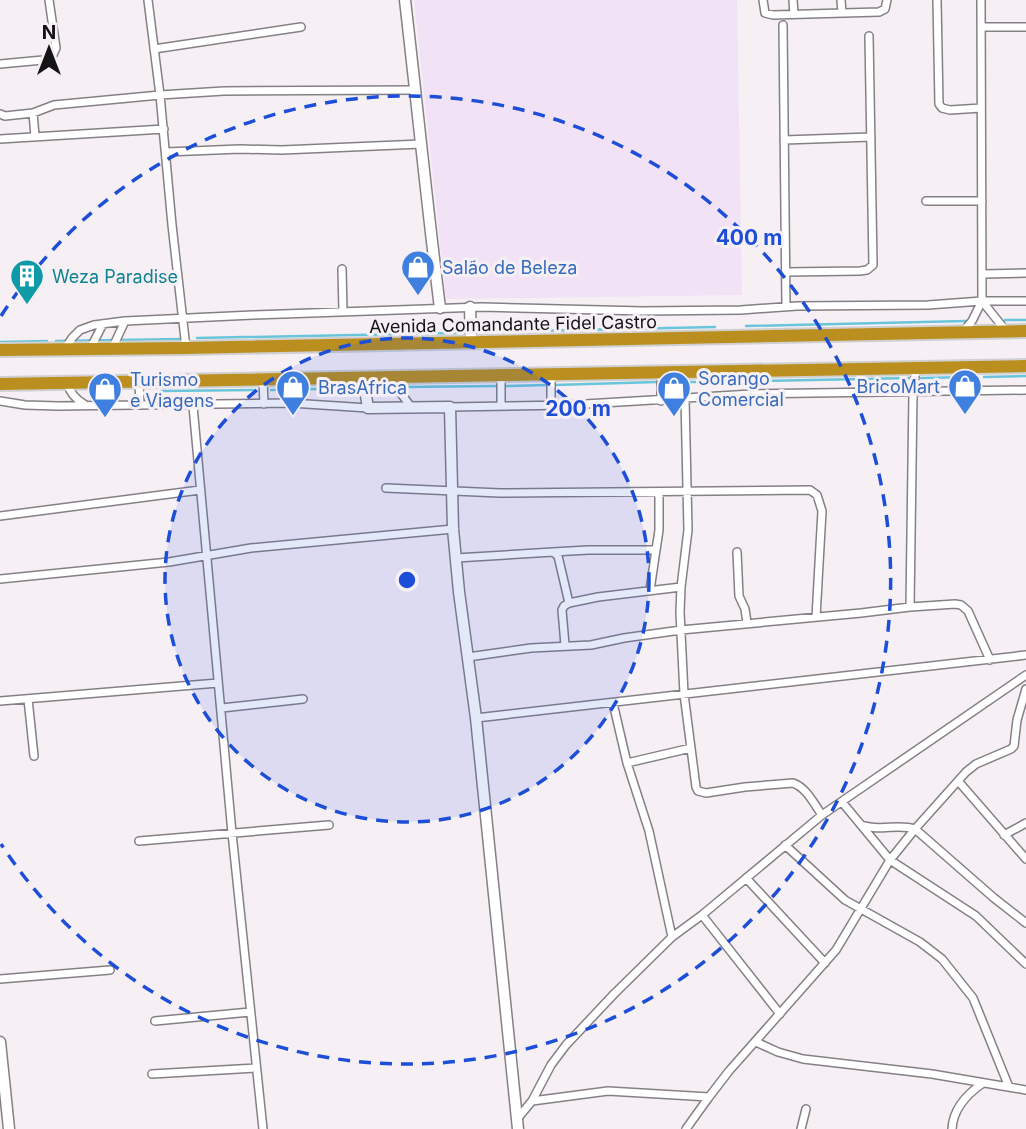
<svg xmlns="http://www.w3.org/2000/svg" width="1026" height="1129" viewBox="0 0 1026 1129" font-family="Inter,sans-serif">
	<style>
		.industrial { fill: #f1e2f6 }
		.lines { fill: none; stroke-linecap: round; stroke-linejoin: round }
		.stream { stroke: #6ac5da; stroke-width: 2.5 }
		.street-casing { stroke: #858085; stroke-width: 10 }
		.secondary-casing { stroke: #858085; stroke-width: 13 }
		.highway-casing { stroke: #d0d0d0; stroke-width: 16 }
		.street { stroke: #fff; stroke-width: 7 }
		.secondary { stroke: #fff; stroke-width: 10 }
		.highway { stroke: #ba8f20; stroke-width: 12 }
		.ring { fill: none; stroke: #1d4ed8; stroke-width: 3.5; stroke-dasharray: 12 9 }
		.labels { text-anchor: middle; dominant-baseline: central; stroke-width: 6; stroke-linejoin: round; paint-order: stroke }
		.shop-label { font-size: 18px; fill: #366cbe; stroke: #f6f0f5; text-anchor: start }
		.culture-label { font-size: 18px; fill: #0d838f; stroke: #f6f0f5; text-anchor: start }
		.street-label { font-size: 18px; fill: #151315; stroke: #f6f0f5 }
		.centre { fill: #1d4ed8; stroke: #f6f0f5; stroke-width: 3.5 }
		.ring-label { font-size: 21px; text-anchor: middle; font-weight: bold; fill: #1d4ed8; stroke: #f6f0f5; stroke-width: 6; stroke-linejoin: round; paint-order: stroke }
	</style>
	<rect width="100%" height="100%" fill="#f6f0f5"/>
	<path class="industrial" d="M414,0H737L742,295L446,299Z"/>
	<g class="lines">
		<path class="stream" d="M1005,320H1026
			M746,326L966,321
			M482,332L715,327
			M197,338L456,333
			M56,341L182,339
			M0,342L47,341
			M984,377L1026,376
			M921,378L971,377
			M758,381L910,378
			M664,382H747
			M554,385L657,382
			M506,386L548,385
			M403,387L497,386
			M369,388L391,387
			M271,390L359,388
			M161,391L255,390"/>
		<g class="street-casing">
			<path id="street" d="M148,0L160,95L172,225L186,348
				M763,0L765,13L773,15L879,12L885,9L887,0
				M793,0L794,14
				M841,0L842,13
				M937,0L939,104L942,108L950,110L981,108
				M783,25L786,306
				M981,27H1026
				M154,49L301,27
				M0,64L43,60L52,57L56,48L49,0
				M33,113L35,136
				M0,114L5,116L33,113L54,105L160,95L224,91L416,90
				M0,139L164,129
				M784,140L871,137
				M166,152L240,149L282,150L421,144
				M926,201H982
				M342,269L343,312
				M786,272L860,271L867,270L873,265L869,36
				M983,274L1026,273
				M982,301L1006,331
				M963,332L972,321L982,301L981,0
				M65,349L72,338L80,330L94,325L125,321L253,315L482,307L643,311L741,310L797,306L928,305L982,301H1026
				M90,349L103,324
				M112,349L125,321
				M752,371V394
				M661,373V401
				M551,374V405
				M501,375V406
				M389,377L411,407
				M263,380L264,404
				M139,382L140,405
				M67,383C70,393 75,399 84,404
				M106,383V405
				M685,399L688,530L681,587L680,612L684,694L696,787L698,791L706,793L745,787L793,783C807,788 814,804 822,815
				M0,401L25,405L58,406L291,403L368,408
				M193,406L232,833L263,1129
				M450,407L569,405L752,394L1026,390
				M386,488L500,493L810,490L817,495L822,511L816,617
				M0,516L200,490
				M656,550H588L553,552L558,556L569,603L598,597L681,587
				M737,552L739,596L745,609L747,623
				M456,558L553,552
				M0,579L169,562L251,548L453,529
				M650,590L659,530V492
				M910,607L913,393L916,368
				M565,645L562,610L564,606L569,603
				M468,657L531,648L591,645L624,638L681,630L861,613L910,607L955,604L961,605L968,611L990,660
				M28,699L34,756
				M0,701L218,683
				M613,703L627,763L649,831L672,937
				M222,708L303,699
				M476,718L1026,655
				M627,763L691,748
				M959,782L1026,859
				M842,802L890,860L976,916L1026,964
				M861,825C880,832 897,823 915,829L994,898L1026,923
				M1004,835L1026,823
				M139,841L329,825
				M785,845L845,900L920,942L942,959L973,998L1009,1087
				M746,878L825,963
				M702,915L780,1014
				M0,979L110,970
				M155,1021L250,1012
				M756,1042L778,1052L803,1059L932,1074L1026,1090
				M152,1074L256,1068
				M532,1101L608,1091L709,1097
				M517,1119L532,1101L551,1065L566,1045L614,994L672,937L702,915L822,815L1026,675
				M686,1129L709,1097L729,1071L836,950L890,860L915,829L966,772L976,764L1011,749L1014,746L1017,720L1026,689
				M801,1129L806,1109
				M952,1129C953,1109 967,1094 983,1083"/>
		</g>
		<g class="secondary-casing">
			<path id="secondary" d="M405,0C417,103 427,205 440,308
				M470,307L471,342
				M363,377L368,408L450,407L453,529L459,592L476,718L518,1129
				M0,1042L9,1129"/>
		</g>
		<g class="highway-casing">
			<path id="highway" d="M0,350L186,348L1026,331
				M0,384L1026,366"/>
		</g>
		<use href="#street" class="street"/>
		<use href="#secondary" class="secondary"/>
		<use href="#highway" class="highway"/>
	</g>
	<circle cx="407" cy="580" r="242" fill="#1d4ed8" fill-opacity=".12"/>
	<g class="ring">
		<circle cx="407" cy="580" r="242"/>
		<path d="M1 316A484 484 0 1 1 1 844"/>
	</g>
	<defs>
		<g id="shop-pin" transform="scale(1.75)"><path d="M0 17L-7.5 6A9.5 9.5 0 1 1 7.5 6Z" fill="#3f7fe0" stroke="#f6f0f5"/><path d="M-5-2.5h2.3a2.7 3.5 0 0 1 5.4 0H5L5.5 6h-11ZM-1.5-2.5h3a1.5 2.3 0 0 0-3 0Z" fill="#fff"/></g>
		<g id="building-pin" transform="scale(1.75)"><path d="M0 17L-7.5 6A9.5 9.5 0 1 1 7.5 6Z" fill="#0f9aa8" stroke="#f6f0f5"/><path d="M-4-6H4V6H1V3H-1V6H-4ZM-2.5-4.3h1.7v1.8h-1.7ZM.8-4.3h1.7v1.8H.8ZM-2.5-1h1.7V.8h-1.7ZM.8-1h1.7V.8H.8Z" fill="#fff"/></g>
	</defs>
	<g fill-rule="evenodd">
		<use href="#shop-pin" x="418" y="267"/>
		<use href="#building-pin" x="27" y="276"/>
		<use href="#shop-pin" x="965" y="386"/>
		<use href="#shop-pin" x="293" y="387"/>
		<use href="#shop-pin" x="674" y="388"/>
		<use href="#shop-pin" x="105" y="389"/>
	</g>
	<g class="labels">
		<g class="shop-label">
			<text x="442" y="267">Salão de Beleza</text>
			<text x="698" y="378">Sorango<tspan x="698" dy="21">Comercial</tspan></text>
			<text x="130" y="379">Turismo<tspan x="130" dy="21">e Viagens</tspan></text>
			<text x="940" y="386" text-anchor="end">BricoMart</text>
			<text x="318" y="387">BrasAfrica</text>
		</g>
		<g class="culture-label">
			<text x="52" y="276">Weza Paradise</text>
		</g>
		<g class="street-label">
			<text transform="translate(513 324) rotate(-1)">Avenida Comandante Fidel Castro</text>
		</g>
	</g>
	<circle cx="407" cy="580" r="10" class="centre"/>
	<g class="ring-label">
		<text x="749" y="245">400 m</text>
		<text x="578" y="416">200 m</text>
	</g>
	<g transform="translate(49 49)" stroke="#f6f0f5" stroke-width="5" paint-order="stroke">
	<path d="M0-5L12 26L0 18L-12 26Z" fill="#151315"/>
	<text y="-10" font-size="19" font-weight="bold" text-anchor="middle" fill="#151315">N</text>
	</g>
</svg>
